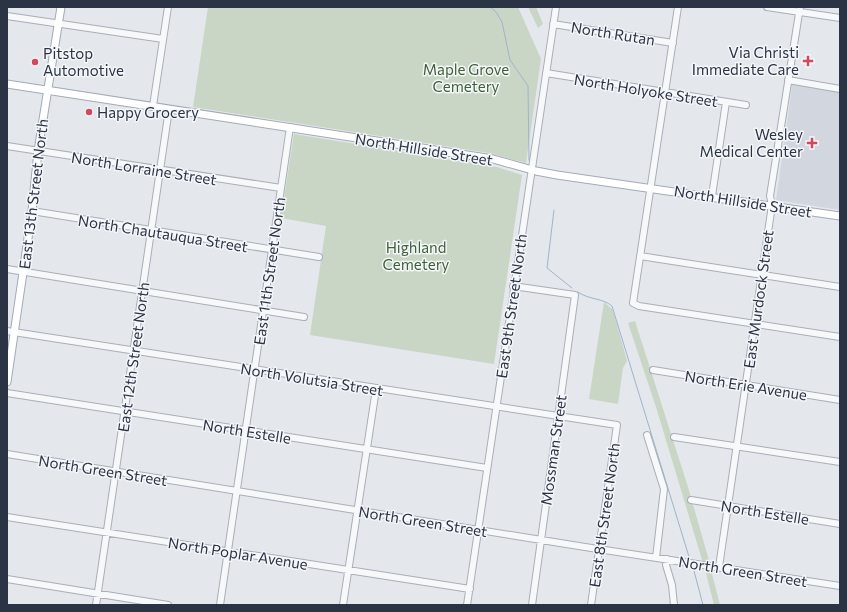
<svg xmlns="http://www.w3.org/2000/svg" width="847" height="612" viewBox="0 0 847 612" font-family="Commissioner,sans-serif">
	<style>
		.built { fill: #d2d6de }
		.green { fill: #c9d6c5 }
		.lines { fill: none; stroke-linecap: round; stroke-linejoin: round }
		.stream { stroke: #9fb4cc; stroke-width: 1 }
		.minor-casing { stroke: #a9aeb7; stroke-width: 8 }
		.major-casing { stroke: #a3abb8; stroke-width: 9 }
		.minor { stroke: #f7f8fa; stroke-width: 6 }
		.major { stroke: #fff; stroke-width: 7 }
		.poi-dot { fill: #d1495b; stroke: #f4f6f9; stroke-width: 1.5 }
		.labels { text-anchor: middle; dominant-baseline: central; stroke-width: 3; stroke-linejoin: round; paint-order: stroke }
		.street-label { font-size: 15px; fill: #2b3445; stroke: #f4f6f9 }
		.poi-label { font-size: 15px; fill: #2b3445; stroke: #f4f6f9; text-anchor: end }
		.park-label { font-size: 15px; fill: #3f6138; stroke: #f4f6f9 }
	</style>
	<rect width="100%" height="100%" fill="#e4e7ec"/>
	<path class="built" d="M793,79L840,86V210L776,200Z"/>
	<path class="green" d="M208,7H518L541,59L526,163L489,153L193,107Z
		M528,7H536L543,24L538,28Z
		M294,134L497,167L522,175L494,364L310,335L326,226L281,218Z
		M604,302L613,310L627,361L623,368L618,404L589,399Z
		M635,321L688,487L710,564L703,563L656,407L628,323Z
		M705,569L711,570L720,605H714Z"/>
	<g class="lines">
		<path class="stream" d="M490,7L496,12L502,22L510,60L528,86L529,160
			M554,210L547,268L572,288
			M578,292C589,300 603,298 612,306L690,560
			M693,567L703,605"/>
		<g class="minor-casing">
			<path id="minor" d="M678,7L633,303L639,306L840,337
				M767,7L840,18
				M7,16L163,39
				M553,24L673,43
				M546,73L746,105
				M788,80L840,89
				M153,106L168,7
				M7,146L281,188
				M712,196L726,102
				M32,211L319,257
				M640,256L840,287
				M7,269L304,317
				M513,286L575,295L532,605
				M7,331L617,425L591,605
				M653,370L840,400
				M7,393L487,468
				M647,435L664,489L656,558
				M674,437L840,462
				M7,454L585,547L840,586
				M691,500L840,524
				M7,517L470,589
				M667,559L666,565L672,585L674,605
				M719,567L772,205L770,196L800,7
				M7,579L168,605
				M96,605L169,109
				M220,605L290,127
				M343,605L376,389
				M467,605L556,7"/>
		</g>
		<g class="major-casing">
			<path id="major" d="M7,84L493,159L536,171L557,175L840,216
				M7,382L32,211L38,151L61,7"/>
		</g>
		<use href="#minor" class="minor"/>
		<use href="#major" class="major"/>
	</g>
	<g class="poi-dot">
		<path d="M806 55h4v4h4v4h-4v4h-4v-4h-4v-4h4z"/>
		<circle cx="35" cy="62" r="4"/>
		<circle cx="89" cy="112" r="4"/>
		<path d="M810 137h4v4h4v4h-4v4h-4v-4h-4v-4h4z"/>
	</g>
	<g class="labels">
		<g class="street-label">
			<text transform="translate(613 33) rotate(9)">North Rutan</text>
			<text transform="translate(646 90) rotate(9)">North Holyoke Street</text>
			<text transform="translate(424 149) rotate(9)">North Hillside Street</text>
			<text transform="translate(144 168) rotate(9)">North Lorraine Street</text>
			<text transform="translate(33 194) rotate(-83)">East 13th Street North</text>
			<text transform="translate(743 201) rotate(9)">North Hillside Street</text>
			<text transform="translate(163 233) rotate(9)">North Chautauqua Street</text>
			<text transform="translate(269 271) rotate(-82)">East 11th Street North</text>
			<text transform="translate(758 299) rotate(-82)">East Murdock Street</text>
			<text transform="translate(511 306) rotate(-82)">East 9th Street North</text>
			<text transform="translate(133 357) rotate(-82)">East 12th Street North</text>
			<text transform="translate(312 379) rotate(9)">North Volutsia Street</text>
			<text transform="translate(746 385) rotate(9)">North Erie Avenue</text>
			<text transform="translate(247 431) rotate(9)">North Estelle</text>
			<text transform="translate(553 450) rotate(-82)">Mossman Street</text>
			<text transform="translate(103 470) rotate(9)">North Green Street</text>
			<text transform="translate(765 512) rotate(9)">North Estelle</text>
			<text transform="translate(604 515) rotate(-82)">East 8th Street North</text>
			<text transform="translate(423 521) rotate(9)">North Green Street</text>
			<text transform="translate(238 553) rotate(9)">North Poplar Avenue</text>
			<text transform="translate(743 571) rotate(9)">North Green Street</text>
		</g>
		<g class="poi-label">
			<text x="799" y="52">Via Christi<tspan x="799" dy="17">Immediate Care</tspan></text>
			<text x="43" y="53" text-anchor="start">Pitstop<tspan x="43" dy="17">Automotive</tspan></text>
			<text x="97" y="112" text-anchor="start">Happy Grocery</text>
			<text x="803" y="134">Wesley<tspan x="803" dy="17">Medical Center</tspan></text>
		</g>
		<g class="park-label">
			<text x="466" y="69">Maple Grove<tspan x="466" dy="17">Cemetery</tspan></text>
			<text x="416" y="247">Highland<tspan x="416" dy="17">Cemetery</tspan></text>
		</g>
	</g>
	<rect width="847" height="612" fill="none" stroke="#2b3445" stroke-width="16"/>
</svg>
